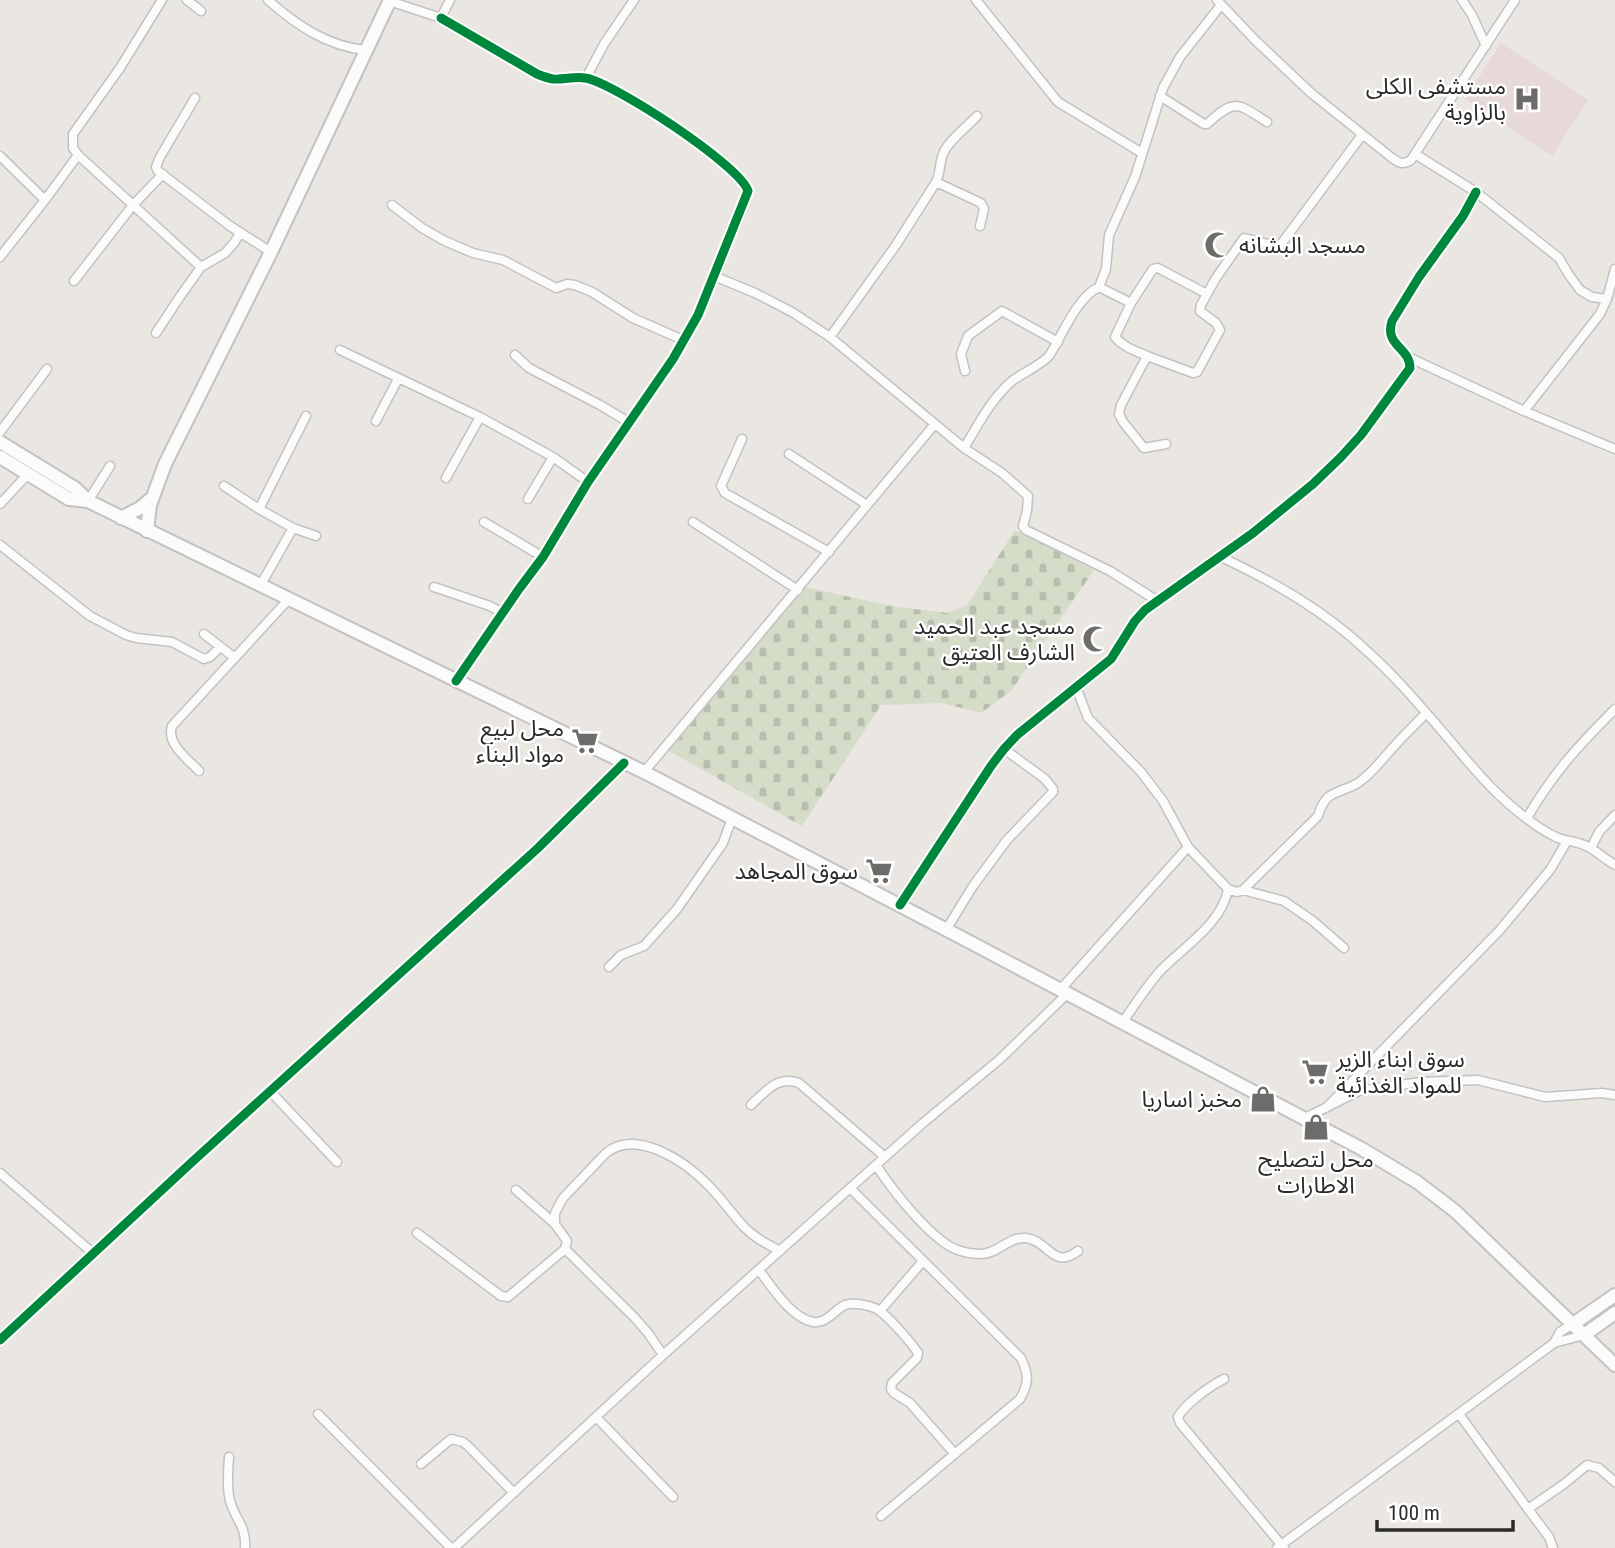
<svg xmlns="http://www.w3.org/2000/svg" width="1615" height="1548" viewBox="0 0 1615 1548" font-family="'Roboto Condensed','Noto Sans Arabic',sans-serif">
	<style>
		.medical { fill: #e7d9d7 }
		.cemetery { fill: url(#cemetery-stones) }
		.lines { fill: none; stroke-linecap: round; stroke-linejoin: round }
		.minor-casing { stroke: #c3c2c2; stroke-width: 11 }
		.secondary-casing { stroke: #c3c2c2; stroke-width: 16 }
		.minor { stroke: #fcfbfb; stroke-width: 8 }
		.secondary { stroke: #fcfbfb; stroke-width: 12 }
		.cycleway-casing { stroke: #fff; stroke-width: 13 }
		.cycleway { stroke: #00873e; stroke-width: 9 }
		.labels { text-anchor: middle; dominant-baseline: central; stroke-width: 5; stroke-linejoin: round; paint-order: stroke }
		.poi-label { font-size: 23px; fill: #2b2b2b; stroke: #fff; text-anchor: end }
	</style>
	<defs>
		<pattern id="cemetery-stones" width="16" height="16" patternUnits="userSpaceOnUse" patternTransform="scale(1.75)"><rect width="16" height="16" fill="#d5ddc9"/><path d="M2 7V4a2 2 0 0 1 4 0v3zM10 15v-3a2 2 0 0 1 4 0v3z" fill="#b7bead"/></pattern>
	</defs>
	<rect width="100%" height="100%" fill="#eae6e2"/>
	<path class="medical" d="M1501,43L1588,100L1552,156L1465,99Z"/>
	<path class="cemetery" d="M1015,530L1094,570L1011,691L981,713L942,703L881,705L802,826L669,751L804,587L897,607L948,613L967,605Z"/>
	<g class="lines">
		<g class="minor-casing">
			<path id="minor" d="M187,0L201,11
				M268,0C296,25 327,46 365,50
				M976,0L1058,102L1142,153
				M1217,0L1255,40L1311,93L1392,158C1399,163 1403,165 1411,160L1515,0
				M1462,0L1472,15L1486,46
				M389,1L441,18L450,0
				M441,18L537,74C542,76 547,78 553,79C563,80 575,76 585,78C613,82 741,166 748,191L698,315L673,359L588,482L543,557L519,589L456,681
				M586,78L604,44L634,0
				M1160,96L1204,124H1207C1235,98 1237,103 1267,122
				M195,98L160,157L156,167L158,171L230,226L271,252
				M1415,154L1476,192L1559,258L1569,275L1580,290L1592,297L1607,299L1615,269
				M78,155L73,148V134L120,68L162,0
				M0,156L45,200L0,257
				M936,182L981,203L984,209L980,226
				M45,200L78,155L201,267
				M392,205L422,228L445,241L473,253L503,260L556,288L567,284L575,285L592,292L633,318L683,340
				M714,276L755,293L792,312L830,337L964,448L1002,473L1028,496L1027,511L1023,526L1026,530L1110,571L1156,600
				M74,281L133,205L163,174
				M1099,287L1131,303L1151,272L1153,269L1158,268L1207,294L1216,278L1244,238L1279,247L1362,135
				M1131,303L1115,337C1123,347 1136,351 1147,356
				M156,333L179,298L201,267L225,253L234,243L240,233
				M830,337L896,245L936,182C941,171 939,164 943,154C947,142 968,126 977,116
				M340,350L480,417L553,457L588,482
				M515,355L529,368L600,405L630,423
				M1408,357L1524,411L1615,449
				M965,371L961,354L968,336L1002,311L1058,342
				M1524,411L1600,314L1607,299
				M376,421L398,379
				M0,432L47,369
				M742,439L721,486L725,493L829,552
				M1166,444L1144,448L1123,422L1119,414L1121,405L1147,356L1193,373L1197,372L1220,330L1216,323L1200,311L1201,305L1207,294
				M964,448C978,425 991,399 1012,381C1024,372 1038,367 1049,356C1062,336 1077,297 1099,287L1106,269L1109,235L1135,177L1163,88L1180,57L1221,5
				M789,454L867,505
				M446,478L480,417
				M224,486L259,509
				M528,499L553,457
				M88,501L110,466
				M0,504L28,474
				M484,522L543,557
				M693,522L798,590
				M293,528L316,536
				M0,545L90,616L126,635L136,638L172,642L204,659L210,657L220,647
				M1221,557C1274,582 1325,611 1368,652C1397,678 1422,708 1448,738C1464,757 1480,777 1498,794C1515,810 1536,828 1558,838C1566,841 1575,841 1584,845C1595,849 1604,859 1615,865
				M260,586L293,528L259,509L306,416
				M434,587L490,606L503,613
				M204,634L235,658
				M1076,687L1088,718L1141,772L1163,801L1188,847L1228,889C1223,922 1184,947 1162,969C1147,985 1135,1005 1122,1023
				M199,771C188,759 166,744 172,726L288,600
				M644,772L935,424
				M1527,818C1553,773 1579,745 1615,709
				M1591,848L1599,832L1615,815
				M1228,889L1237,892L1243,890L1318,816C1326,789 1337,795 1358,783C1371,774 1378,764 1389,752C1400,739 1414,726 1426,713
				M1243,890L1284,901L1313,921L1344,948
				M900,905L991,766L1004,749L1017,735L1111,659L1135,621L1145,610L1253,533L1313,484L1341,457L1361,435L1410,368C1410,347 1384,346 1392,321L1419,277L1463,216L1476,192
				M946,930L973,886L1007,840L1053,792V789L1045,779L1004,749
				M609,967L621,955L644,946L677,909L723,843L732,818
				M1060,990L1188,847
				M270,1091L337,1162
				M751,1105C766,1091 778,1075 799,1083L885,1157
				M1326,1108L1499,931L1550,870L1567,841
				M1305,1118L1359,1091L1421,1082L1478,1080L1545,1097L1602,1093L1615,1095
				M876,1165C893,1191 923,1229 949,1246C958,1251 970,1254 981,1254C998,1254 1007,1237 1026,1238C1049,1241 1053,1270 1078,1251
				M0,1173L94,1254
				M850,1188L1021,1358C1029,1375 1029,1383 1020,1399L881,1516
				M555,1224V1213L563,1198L606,1153C637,1128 686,1162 709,1186C722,1199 732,1214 744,1227C755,1238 767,1244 780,1251
				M417,1233L501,1296L508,1297L565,1249L567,1241L555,1224L516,1190
				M565,1249L635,1318L648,1333L663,1355
				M759,1270C772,1287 791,1318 813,1322C827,1324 834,1310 845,1305C854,1302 869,1305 877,1309C887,1315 911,1342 918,1353L917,1358L892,1383L891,1389L894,1393L910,1403L955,1454
				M880,1311L923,1261
				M0,1340L192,1162L538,848L624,763
				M1554,1343L1584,1335
				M1224,1379C1210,1386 1185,1404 1178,1417L1180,1423L1284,1548
				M318,1414L451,1548
				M1459,1414L1528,1509
				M596,1417L673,1497
				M229,1457C228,1470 227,1483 229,1496C232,1517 247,1524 245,1548
				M421,1464L451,1439L463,1442L468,1446L514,1493
				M454,1548L663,1355L923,1123L999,1060L1067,994
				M1277,1548L1554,1343L1560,1332L1573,1324
				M1553,1548L1549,1537L1528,1509L1564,1484L1587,1465L1599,1468L1615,1482"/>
		</g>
		<g class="secondary-casing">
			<path id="secondary" d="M0,442L75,488L88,501
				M0,457L69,499L88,501L644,772L966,940L1362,1149L1417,1182L1455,1211L1615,1365
				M121,518L140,508L152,498
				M147,531L150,505L165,464L271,252L390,0
				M1573,1324L1615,1295
				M1584,1335L1615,1313"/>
		</g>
		<use href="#minor" class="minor"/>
		<use href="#secondary" class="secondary"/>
		<g class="cycleway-casing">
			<path id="cycleway" d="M441,18L537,74C542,76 547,78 553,79C563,80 575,76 585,78C613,82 741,166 748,191L698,315L673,359L588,482L543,557L519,589L456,681
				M900,905L991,766L1004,749L1017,735L1111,659L1135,621L1145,610L1253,533L1313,484L1341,457L1361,435L1410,368C1410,347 1384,346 1392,321L1419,277L1463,216L1476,192
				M0,1340L192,1162L538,848L624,763"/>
		</g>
		<use href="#cycleway" class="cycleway"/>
	</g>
	<defs>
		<g id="hospital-bare" transform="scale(2.1)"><path d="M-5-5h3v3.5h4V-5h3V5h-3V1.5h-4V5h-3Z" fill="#6e6c6b" stroke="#fff" stroke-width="2.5" paint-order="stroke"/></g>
		<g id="mosque-bare" transform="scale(2.1)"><path d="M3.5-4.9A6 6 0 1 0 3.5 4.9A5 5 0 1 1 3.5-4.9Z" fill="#6e6c6b" stroke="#fff" stroke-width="2.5" paint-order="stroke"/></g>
		<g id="supermarket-bare" transform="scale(2.1)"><path d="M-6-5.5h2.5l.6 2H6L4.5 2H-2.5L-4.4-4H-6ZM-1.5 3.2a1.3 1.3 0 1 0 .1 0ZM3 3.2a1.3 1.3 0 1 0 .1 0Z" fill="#6e6c6b" stroke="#fff" stroke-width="2.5" paint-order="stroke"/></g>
		<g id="shop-bare" transform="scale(2.1)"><path d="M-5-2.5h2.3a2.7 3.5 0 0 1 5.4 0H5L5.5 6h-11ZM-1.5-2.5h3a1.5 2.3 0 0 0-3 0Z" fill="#6e6c6b" stroke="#fff" stroke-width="2.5" paint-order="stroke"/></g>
	</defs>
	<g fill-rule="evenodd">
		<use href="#hospital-bare" x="1527" y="99"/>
		<use href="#mosque-bare" x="1218" y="245"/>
		<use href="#mosque-bare" x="1096" y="639"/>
		<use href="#supermarket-bare" x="585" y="741"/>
		<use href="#supermarket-bare" x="879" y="871"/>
		<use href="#supermarket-bare" x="1315" y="1072"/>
		<use href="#shop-bare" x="1263" y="1099"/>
		<use href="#shop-bare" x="1316" y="1127"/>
	</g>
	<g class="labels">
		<g class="poi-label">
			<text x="1506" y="86">مستشفى الكلى<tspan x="1506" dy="26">بالزاوية</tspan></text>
			<text x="1239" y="245" text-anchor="start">مسجد البشانه</text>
			<text x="1075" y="626">مسجد عبد الحميد<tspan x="1075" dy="26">الشارف العتيق</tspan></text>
			<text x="564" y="728">محل لبيع<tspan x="564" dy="26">مواد البناء</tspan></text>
			<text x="858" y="871">سوق المجاهد</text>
			<text x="1336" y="1059" text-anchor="start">سوق ابناء الزير<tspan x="1336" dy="26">للمواد الغذائية</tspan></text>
			<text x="1242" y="1099">مخبز اساريا</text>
			<text x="1316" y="1159" text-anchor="middle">محل لتصليح<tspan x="1316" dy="26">الاطارات</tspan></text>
		</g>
	</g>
	<path d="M1377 1520v10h136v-10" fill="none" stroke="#2b2b2b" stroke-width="3.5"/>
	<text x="1388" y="1520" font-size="21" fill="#2b2b2b" stroke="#ffffff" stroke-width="5" paint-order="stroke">100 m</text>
</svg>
